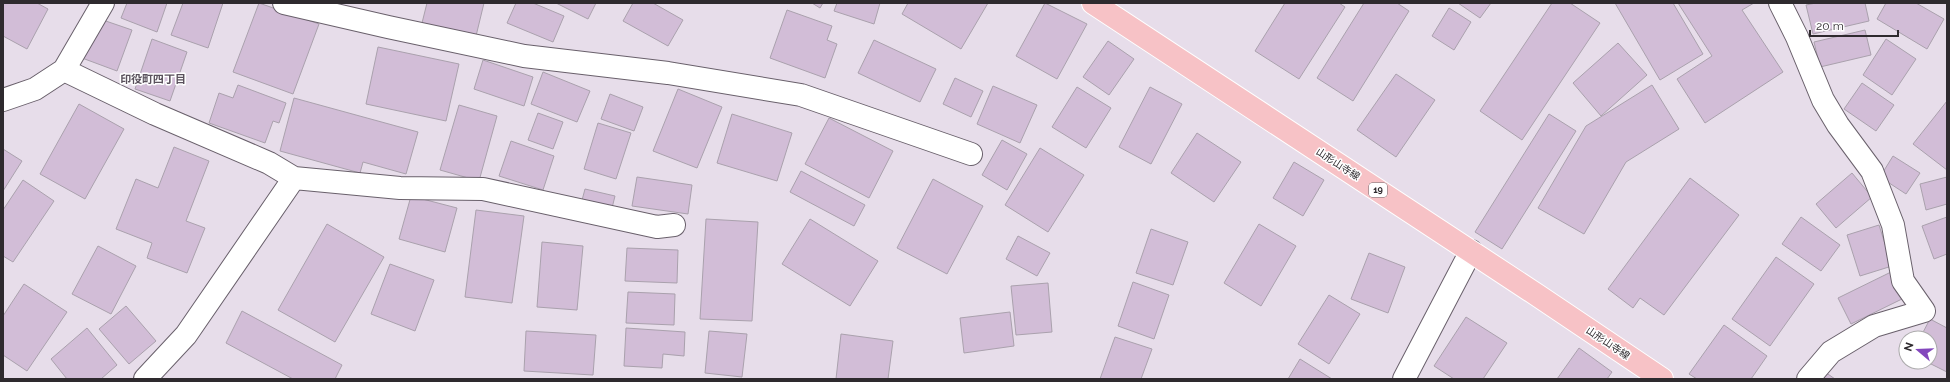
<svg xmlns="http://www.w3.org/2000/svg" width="1950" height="382" viewBox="0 0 1950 382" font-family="Raleway,'Noto Sans JP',sans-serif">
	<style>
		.building { fill: #d2bdd7; stroke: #aaa1ad }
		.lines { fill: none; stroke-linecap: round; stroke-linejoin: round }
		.minor-casing { stroke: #69606b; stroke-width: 24 }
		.major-casing { stroke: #fff; stroke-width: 24 }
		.minor { stroke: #fff; stroke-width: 22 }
		.major { stroke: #f7c2c6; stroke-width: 22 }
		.labels { text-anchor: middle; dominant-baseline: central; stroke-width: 3; stroke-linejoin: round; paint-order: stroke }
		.shield { fill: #fff; stroke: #6d6a6d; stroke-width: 1 }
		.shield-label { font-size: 9px; font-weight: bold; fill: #2e2a2e }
		.street-label { font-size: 10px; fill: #2e2a2e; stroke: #fff }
		.neighbourhood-label { font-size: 11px; font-weight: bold; fill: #5a515c; stroke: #fff }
	</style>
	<rect width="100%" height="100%" fill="#e7ddea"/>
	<path class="building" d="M3,3H37L48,9L27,49L3,36Z
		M127,3H167L157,32L121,18Z
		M183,3H223L208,48L171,35Z
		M259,3L319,24L293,94L233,72Z
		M427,3H484L476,36L422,23Z
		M516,3H533L564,16L553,42L507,23Z
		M556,3H596L588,19Z
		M633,3H653L683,20L668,46L623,21Z
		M812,3H823L820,8Z
		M837,3H880L874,24L834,11Z
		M908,3H988L961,49L902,14Z
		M1045,3L1087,24L1057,79L1016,56Z
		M1285,3H1339L1345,7L1299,79L1255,51Z
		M1364,3H1397L1409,11L1353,101L1317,78Z
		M1458,3H1491L1480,18Z
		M1552,3H1570L1600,23L1522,140L1480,111Z
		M1615,3H1673L1703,54L1660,80Z
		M1678,3H1754L1742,10L1783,72L1705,123L1677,79L1712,56Z
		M1816,3H1865L1869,21L1813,34L1806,5Z
		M1886,3H1916L1944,19L1927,49L1877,19Z
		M1449,8L1471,22L1454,50L1432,36Z
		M787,10L832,26L827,40L837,44L825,78L770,58Z
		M97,18L132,30L117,71L82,58Z
		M1865,30L1871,55L1820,67L1814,42Z
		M152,39L187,52L170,101L135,89Z
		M1886,39L1916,59L1892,95L1863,75Z
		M874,40L936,69L920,102L858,73Z
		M1108,41L1134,59L1109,95L1083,77Z
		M1618,43L1647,75L1601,116L1573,83Z
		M378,47L459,64L446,121L366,104Z
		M483,60L533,77L524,106L474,89Z
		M543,72L590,91L577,122L531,104Z
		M1396,74L1435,100L1396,157L1357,130Z
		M955,78L983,91L971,117L943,104Z
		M1862,83L1894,105L1876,131L1844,109Z
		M238,85L286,103L279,123L273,121L265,143L209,123L219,93L233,98Z
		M1652,85L1679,129L1626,162L1584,234L1538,208L1586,126Z
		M993,86L1037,105L1020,143L977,124Z
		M1077,87L1111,108L1086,148L1052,127Z
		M1150,87L1182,104L1151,164L1119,147Z
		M678,89L722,107L697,168L653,151Z
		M610,94L643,107L634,131L601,119Z
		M294,98L418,132L406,174L363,162L360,173L280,151Z
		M1947,101V170L1913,144Z
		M79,104L124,129L85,199L40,174Z
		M459,105L497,116L479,181L440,170Z
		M538,113L563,122L553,149L528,140Z
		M732,114L792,133L777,181L717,163Z
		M1549,114L1576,131L1502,249L1475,232Z
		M829,118L893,151L869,198L805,164Z
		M598,123L631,133L616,179L584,169Z
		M1197,133L1241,162L1214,202L1171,173Z
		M1002,140L1027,154L1007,190L982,175Z
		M511,141L554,156L543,190L499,176Z
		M174,147L209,161L186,221L205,228L187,273L147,258L152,243L116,229L136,179L158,188Z
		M1040,148L1084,175L1048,232L1005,205Z
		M3,149L22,161L3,191Z
		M1893,156L1920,173L1906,194L1880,177Z
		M1294,162L1324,180L1303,216L1273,198Z
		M801,171L865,205L854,226L790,192Z
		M1852,173L1872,197L1836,228L1816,204Z
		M637,177L692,185L688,214L632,206Z
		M1947,177V204L1926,210L1920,184Z
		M1690,178L1739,215L1664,315L1640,298L1633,308L1608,289Z
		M933,179L983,206L947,274L897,248Z
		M23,180L54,201L13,262L3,256V210Z
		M585,189L615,196L611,212L581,204Z
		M411,196L457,208L445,252L399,239Z
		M476,210L524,216L512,303L465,297Z
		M1801,217L1840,245L1821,271L1782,244Z
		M1947,217V254L1934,259L1922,226Z
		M706,219L758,222L752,321L700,319Z
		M810,219L878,261L850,306L782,264Z
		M327,224L384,257L335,342L278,310Z
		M1259,224L1296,246L1261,306L1224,283Z
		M1879,225L1892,266L1860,276L1847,235Z
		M1151,229L1188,242L1173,285L1136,273Z
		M1018,236L1050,253L1037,276L1006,259Z
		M542,242L583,246L577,310L537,307Z
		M98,246L136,266L111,314L72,294Z
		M627,248L678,250L677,283L625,281Z
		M1369,253L1405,267L1388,313L1351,299Z
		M1776,257L1814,284L1770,346L1732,319Z
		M390,264L434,280L415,331L371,314Z
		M1891,272L1904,298L1851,324L1838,298Z
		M1133,282L1169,295L1154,339L1118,326Z
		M1048,283L1052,332L1016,335L1011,286Z
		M24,284L67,312L27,371L3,355V316Z
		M628,292L675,294L674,325L626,323Z
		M1329,295L1360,314L1329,364L1298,344Z
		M126,306L156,341L129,364L99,329Z
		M242,311L342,365L335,379H293L226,343Z
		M1010,312L1014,346L964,353L960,318Z
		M1466,317L1507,343L1483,379H1454L1434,366Z
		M1930,319L1947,328V372L1927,362H1930V338H1920Z
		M1724,325L1767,356L1751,379H1697L1689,374Z
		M87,328L117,365L101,379H67L51,359Z
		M626,328L685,332L684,356L663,354L662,368L624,366Z
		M526,331L596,335L593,375L524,371Z
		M709,331L747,334L742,377L705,373Z
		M841,334L893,341L888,379H836Z
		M1115,337L1152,349L1141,379H1100Z
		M1579,348L1612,372L1607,379H1557Z
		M1300,359L1332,379H1288Z
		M1825,372L1835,379H1821Z"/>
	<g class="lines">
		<g class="minor-casing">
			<path id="minor" d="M284,3L388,27L524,56L668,73L801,95L971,154
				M1780,3L1797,37L1823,100L1838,125L1872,171L1893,225L1903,281L1924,311L1874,326L1831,352L1808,379
				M64,70L155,114L269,163L294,178
				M3,100L35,89L64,70L103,3
				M145,379L186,335L294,178L400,188L483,189L657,227L674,225
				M1404,379L1471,251"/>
		</g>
		<g class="major-casing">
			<path id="major" d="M1093,3L1537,295L1662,379"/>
		</g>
		<use href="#minor" class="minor"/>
		<use href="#major" class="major"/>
	</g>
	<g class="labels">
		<rect class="shield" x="1369" y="183" width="18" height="14" rx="3"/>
		<g class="shield-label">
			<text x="1378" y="190">19</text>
		</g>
		<g class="street-label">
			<text transform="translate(1338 164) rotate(33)">山形山寺線</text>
			<text transform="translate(1608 343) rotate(34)">山形山寺線</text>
		</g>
		<g class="neighbourhood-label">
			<text x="153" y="79">印役町四丁目</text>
		</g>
	</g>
	<rect width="1950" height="382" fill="none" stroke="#2e2a2e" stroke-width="8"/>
	<g transform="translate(1918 350) rotate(289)"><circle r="19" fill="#ffffff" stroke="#abaaab"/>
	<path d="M0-3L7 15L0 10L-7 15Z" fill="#8347bd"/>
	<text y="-6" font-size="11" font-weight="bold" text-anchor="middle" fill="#2e2a2e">N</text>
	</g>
	<path d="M1810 30v6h88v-6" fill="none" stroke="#2e2a2e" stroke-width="2"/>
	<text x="1816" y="30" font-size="12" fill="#2e2a2e" stroke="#ffffff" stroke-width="3" paint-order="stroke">20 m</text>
</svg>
